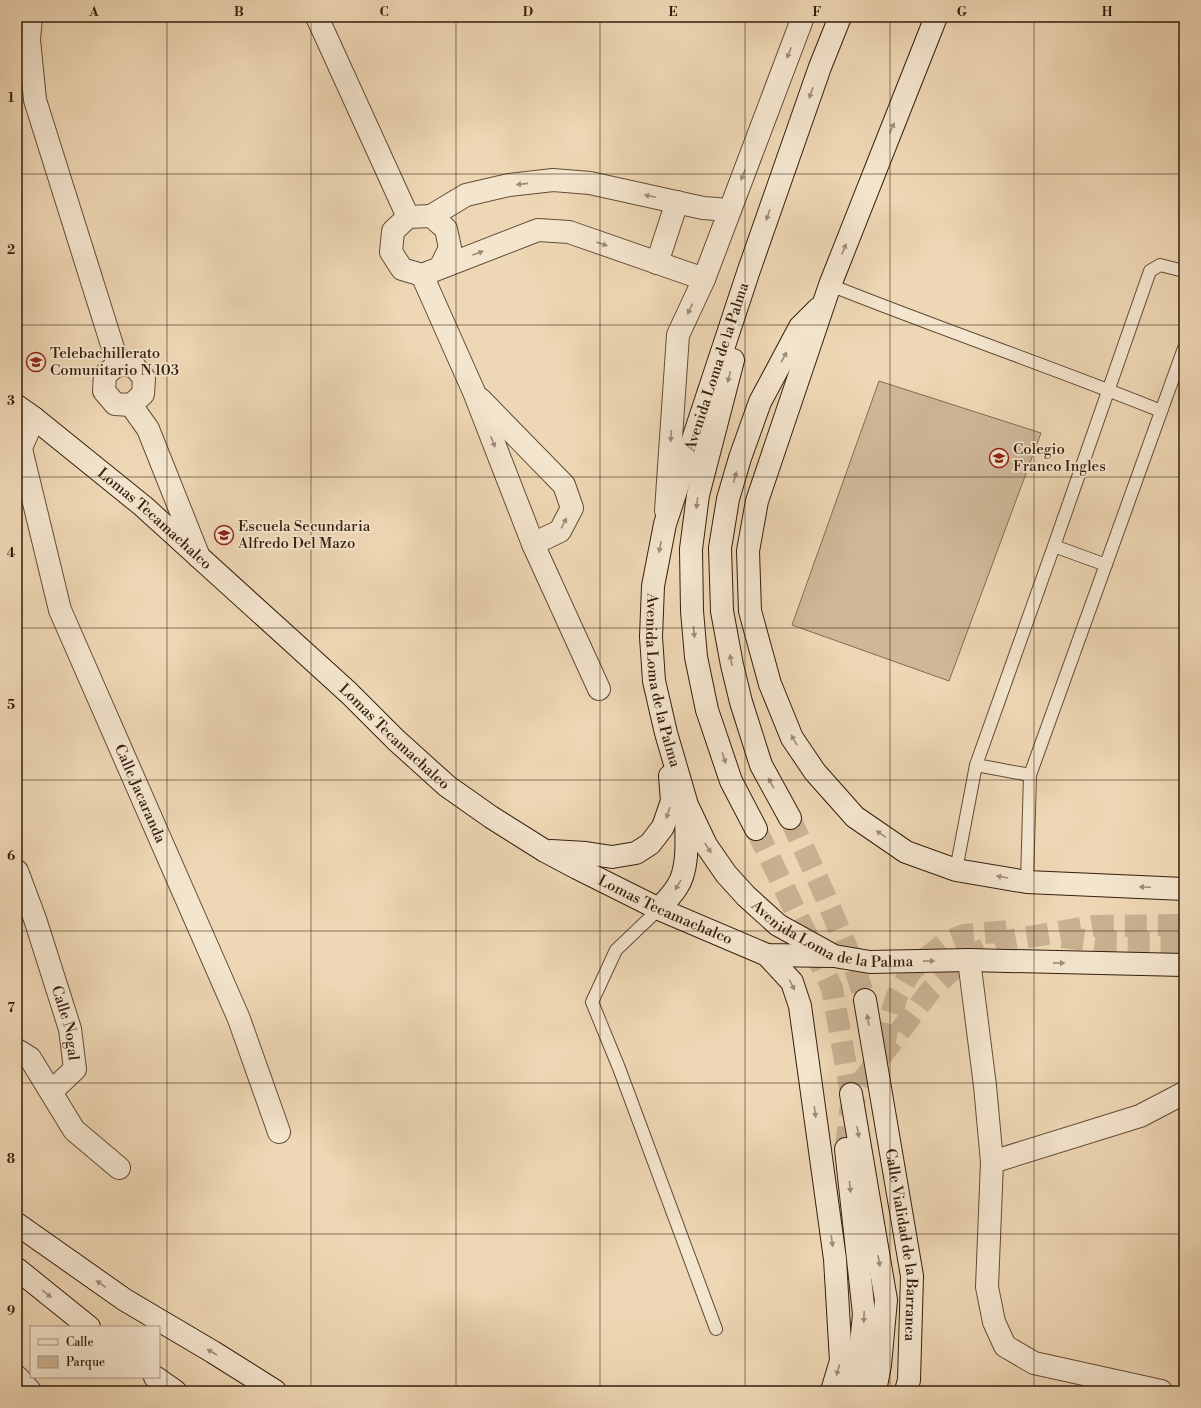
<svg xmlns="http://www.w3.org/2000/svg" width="1201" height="1408" viewBox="0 0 1201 1408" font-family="'Libre Bodoni',serif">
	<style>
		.green { fill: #cfb898; stroke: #826b52 }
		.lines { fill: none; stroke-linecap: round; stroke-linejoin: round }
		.secondary-tunnel { stroke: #c9b293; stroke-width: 22; stroke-dasharray: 22 11; stroke-linecap: butt }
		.service-casing { stroke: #634c37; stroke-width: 14 }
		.minor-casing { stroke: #634c37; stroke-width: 24 }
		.secondary-casing { stroke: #351e0d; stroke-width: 24 }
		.service { stroke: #f4e5ce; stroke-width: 12 }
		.minor { stroke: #f4e5ce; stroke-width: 22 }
		.secondary { stroke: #f4e5ce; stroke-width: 22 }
		.oneway { fill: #9e8b77 }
		.grid { fill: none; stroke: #351e0d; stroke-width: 1; stroke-opacity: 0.55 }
		.labels { text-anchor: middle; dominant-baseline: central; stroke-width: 3.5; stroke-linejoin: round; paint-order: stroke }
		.poi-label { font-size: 15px; fill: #351e0d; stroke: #f4e5ce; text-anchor: start }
		.street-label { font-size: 15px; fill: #351e0d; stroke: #f4e5ce }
		.neatline { fill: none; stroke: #351e0d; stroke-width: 1.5 }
		.grid-label { font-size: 13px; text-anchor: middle; font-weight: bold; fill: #351e0d }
	</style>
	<rect width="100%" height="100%" fill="#eed7b4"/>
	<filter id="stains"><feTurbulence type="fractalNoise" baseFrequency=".005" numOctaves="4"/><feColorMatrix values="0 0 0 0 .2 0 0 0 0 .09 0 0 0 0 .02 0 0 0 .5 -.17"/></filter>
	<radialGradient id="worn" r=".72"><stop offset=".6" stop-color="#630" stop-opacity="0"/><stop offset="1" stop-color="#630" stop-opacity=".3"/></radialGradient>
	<path class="green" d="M879,381L1041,433L949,681L792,625Z"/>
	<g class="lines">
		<path class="secondary-tunnel" d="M790,818L823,891L854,965L865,1000
			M756,829L832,988L851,1094
			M1062,937L1100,942L1184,943
			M884,1045L889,1021L897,996L911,971L946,942L964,935L1008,931H1014
			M846,1149L850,1111L863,1080L931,990L965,958L1000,942L1093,926L1184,925"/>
		<g class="service-casing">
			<path id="service" d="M830,285C940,329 1052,367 1161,411
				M1054,546L1106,565
				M976,765L1030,775
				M956,870L976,765L1054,546L1150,271L1160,265L1184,271
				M1027,882L1030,775L1184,348
				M659,909L616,950L592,1002L619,1068L716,1329"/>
		</g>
		<g class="minor-casing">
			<g id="minor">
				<path d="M31,17L29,40L35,100L118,364"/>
				<path d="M317,17L408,217"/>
				<path d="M431,216L466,195L509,185L553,180L590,183L703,208L730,210"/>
				<path d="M657,263L677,202"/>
				<path d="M441,266L450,248L446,229L431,216L408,217L393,231L391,252L402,269L422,275L538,230L569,232L704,279"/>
				<path d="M422,275L474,392L533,544L599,689"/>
				<path d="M118,364L134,366L144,378L143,394L131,405L115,404L104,391L105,375Z"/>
				<path d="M480,399L564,485L572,508L560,531L533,544"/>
				<path d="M131,405L148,429L199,557"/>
				<path id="s1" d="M21,449L60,610L239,1019L279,1132"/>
				<path d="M17,457L34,418"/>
				<path d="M666,511L678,335L704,279L803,17"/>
				<path id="s2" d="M17,871L35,919L70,1029L75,1069L52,1091"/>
				<path d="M969,960L985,1086L992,1162L987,1287L994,1322L1005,1346L1034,1363L1161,1391"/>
				<path d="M17,1050L30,1058L74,1130L119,1168"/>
				<path d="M992,1162L1140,1116L1184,1093"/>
				<path d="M17,1377L30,1391"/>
			</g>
		</g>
		<g class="secondary-casing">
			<g id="secondary">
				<path id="s3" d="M840,17L820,67L749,270L665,524L653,586L651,637L654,681L666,733L687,805L706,845L726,874L746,896L778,925L834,956L870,962L969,960L1184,965"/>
				<path d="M936,17L830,285L757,501L748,551L750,611L770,684L792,738L815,772L855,817L906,852L956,870L1027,882L1184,889"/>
				<path d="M733,360L698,495L691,549L692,611L696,657L707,710L731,781L756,829"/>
				<path id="s4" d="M17,406L34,418L143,506L349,693L396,740L447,786L491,817L545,851L577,868L659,909L767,955L831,956"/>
				<path d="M790,818L761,765L741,702L732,665L722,611L720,548L728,499L740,458L760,402L800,327L818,309"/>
				<path d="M551,851L586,853L612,857L636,853L650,844L663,827L672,801L670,776"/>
				<path d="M659,909C665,902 672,895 677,887C690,868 686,833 686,811"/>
				<path d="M767,955L792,982L800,1006L835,1259L841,1361L832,1391"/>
				<path id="s5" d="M865,1000L912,1276L909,1380L906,1391"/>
				<path d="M851,1094L886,1300L880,1365L875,1391"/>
				<path d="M846,1149L864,1314L858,1375L855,1391"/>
				<path d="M17,1224L125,1300L213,1352L275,1391"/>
				<path d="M17,1269L89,1327"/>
				<path d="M155,1377L175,1391"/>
			</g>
		</g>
		<use href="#service" class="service"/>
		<use href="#minor" class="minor"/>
		<use href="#secondary" class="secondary"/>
	</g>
	<defs><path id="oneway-solid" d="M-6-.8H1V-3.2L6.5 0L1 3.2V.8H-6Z"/></defs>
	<g class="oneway">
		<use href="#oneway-solid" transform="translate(789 53) rotate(111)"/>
		<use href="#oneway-solid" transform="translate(811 93) rotate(109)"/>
		<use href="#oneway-solid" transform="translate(892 128) rotate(-68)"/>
		<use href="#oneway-solid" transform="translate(743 175) rotate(111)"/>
		<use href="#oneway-solid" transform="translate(522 184) rotate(174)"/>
		<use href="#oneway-solid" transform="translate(650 196) rotate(-168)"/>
		<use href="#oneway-solid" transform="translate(768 215) rotate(109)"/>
		<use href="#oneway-solid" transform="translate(602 244) rotate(19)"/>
		<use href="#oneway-solid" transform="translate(844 249) rotate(-68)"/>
		<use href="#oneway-solid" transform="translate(478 253) rotate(-20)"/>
		<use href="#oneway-solid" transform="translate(690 309) rotate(115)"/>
		<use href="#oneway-solid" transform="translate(784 357) rotate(-62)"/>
		<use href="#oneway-solid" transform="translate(729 377) rotate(104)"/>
		<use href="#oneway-solid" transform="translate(671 436) rotate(94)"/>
		<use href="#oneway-solid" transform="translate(493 442) rotate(69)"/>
		<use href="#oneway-solid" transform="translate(735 477) rotate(-75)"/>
		<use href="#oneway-solid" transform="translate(697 503) rotate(97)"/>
		<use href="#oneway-solid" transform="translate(564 523) rotate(-62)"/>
		<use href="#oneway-solid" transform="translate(660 547) rotate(101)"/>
		<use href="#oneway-solid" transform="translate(694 632) rotate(85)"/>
		<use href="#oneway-solid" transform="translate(731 660) rotate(-101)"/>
		<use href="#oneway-solid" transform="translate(794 740) rotate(-120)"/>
		<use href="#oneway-solid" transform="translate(724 758) rotate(71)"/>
		<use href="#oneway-solid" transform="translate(771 783) rotate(-118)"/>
		<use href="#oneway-solid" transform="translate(668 813) rotate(108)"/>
		<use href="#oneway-solid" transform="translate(881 834) rotate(-145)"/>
		<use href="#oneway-solid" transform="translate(708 848) rotate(57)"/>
		<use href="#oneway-solid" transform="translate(1002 877) rotate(-170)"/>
		<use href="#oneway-solid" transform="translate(678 885) rotate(120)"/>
		<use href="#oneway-solid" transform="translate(1145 887) rotate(-178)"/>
		<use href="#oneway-solid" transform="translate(929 961) rotate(-1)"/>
		<use href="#oneway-solid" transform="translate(1059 963) rotate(1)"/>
		<use href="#oneway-solid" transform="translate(792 985) rotate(64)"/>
		<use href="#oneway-solid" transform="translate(868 1020) rotate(-100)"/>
		<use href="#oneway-solid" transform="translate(815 1112) rotate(82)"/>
		<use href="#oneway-solid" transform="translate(858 1132) rotate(80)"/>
		<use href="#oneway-solid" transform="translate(850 1187) rotate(84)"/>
		<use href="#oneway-solid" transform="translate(832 1241) rotate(82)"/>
		<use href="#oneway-solid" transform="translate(879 1261) rotate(80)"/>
		<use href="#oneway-solid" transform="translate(101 1284) rotate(-145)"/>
		<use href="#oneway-solid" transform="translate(47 1294) rotate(39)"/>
		<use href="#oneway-solid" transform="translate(864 1317) rotate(92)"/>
		<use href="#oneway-solid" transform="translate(212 1352) rotate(-149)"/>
		<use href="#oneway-solid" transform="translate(838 1370) rotate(106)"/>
	</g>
	<path class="grid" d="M167,17V1391M311,17V1391M456,17V1391M600,17V1391M745,17V1391M890,17V1391M1034,17V1391M17,174H1184M17,325H1184M17,477H1184M17,628H1184M17,780H1184M17,931H1184M17,1083H1184M17,1234H1184"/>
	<defs>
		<g id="school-ring" transform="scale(1)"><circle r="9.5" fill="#f4e5ce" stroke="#8f2418" stroke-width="1.5"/><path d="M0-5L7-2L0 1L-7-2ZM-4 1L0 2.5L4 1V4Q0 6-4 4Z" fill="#8f2418"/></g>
	</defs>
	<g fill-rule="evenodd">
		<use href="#school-ring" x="36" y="362"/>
		<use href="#school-ring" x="999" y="458"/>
		<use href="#school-ring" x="224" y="535"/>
	</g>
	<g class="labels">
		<g class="poi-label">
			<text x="50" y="353">Telebachillerato<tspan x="50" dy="17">Comunitario N 103</tspan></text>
			<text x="1013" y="449">Colegio<tspan x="1013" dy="17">Franco Ingles</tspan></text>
			<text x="238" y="526">Escuela Secundaria<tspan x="238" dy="17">Alfredo Del Mazo</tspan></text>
		</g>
		<g class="street-label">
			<text transform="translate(717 367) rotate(-72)">Avenida Loma de la Palma</text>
			<text stroke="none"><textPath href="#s4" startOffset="178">Lomas Tecamachalco</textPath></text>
			<text stroke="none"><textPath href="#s3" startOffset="695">Avenida Loma de la Palma</textPath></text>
			<text stroke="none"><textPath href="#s4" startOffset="502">Lomas Tecamachalco</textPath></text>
			<text stroke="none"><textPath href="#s1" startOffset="366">Calle Jacaranda</textPath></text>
			<text stroke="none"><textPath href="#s4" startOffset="826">Lomas Tecamachalco</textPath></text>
			<text stroke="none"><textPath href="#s3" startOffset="1031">Avenida Loma de la Palma</textPath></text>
			<text stroke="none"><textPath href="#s2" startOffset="160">Calle Nogal</textPath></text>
			<text stroke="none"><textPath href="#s5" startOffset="248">Calle Vialidad de la Barranca</textPath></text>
		</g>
	</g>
	<rect width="1201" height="1408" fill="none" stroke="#eed7b4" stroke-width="44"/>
	<rect x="30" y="1326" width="130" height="52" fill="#f4e5ce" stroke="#a89581"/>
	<rect x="38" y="1339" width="20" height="6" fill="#f4e5ce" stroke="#a89581"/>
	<text x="66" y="1346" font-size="12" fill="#351e0d">Calle</text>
	<rect x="38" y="1356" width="20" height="12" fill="#cfb898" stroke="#a89581"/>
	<text x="66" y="1366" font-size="12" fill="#351e0d">Parque</text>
	<rect x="22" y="22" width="1157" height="1364" class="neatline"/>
	<g class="grid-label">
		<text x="94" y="16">A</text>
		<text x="239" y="16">B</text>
		<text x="384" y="16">C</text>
		<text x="528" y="16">D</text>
		<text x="673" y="16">E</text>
		<text x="817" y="16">F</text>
		<text x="962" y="16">G</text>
		<text x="1107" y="16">H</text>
		<text x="11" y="102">1</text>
		<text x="11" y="254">2</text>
		<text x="11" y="405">3</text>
		<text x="11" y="557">4</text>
		<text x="11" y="709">5</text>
		<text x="11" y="860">6</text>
		<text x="11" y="1012">7</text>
		<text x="11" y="1163">8</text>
		<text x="11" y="1315">9</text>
	</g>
	<rect width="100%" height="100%" filter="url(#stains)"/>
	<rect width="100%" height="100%" fill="url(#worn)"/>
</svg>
